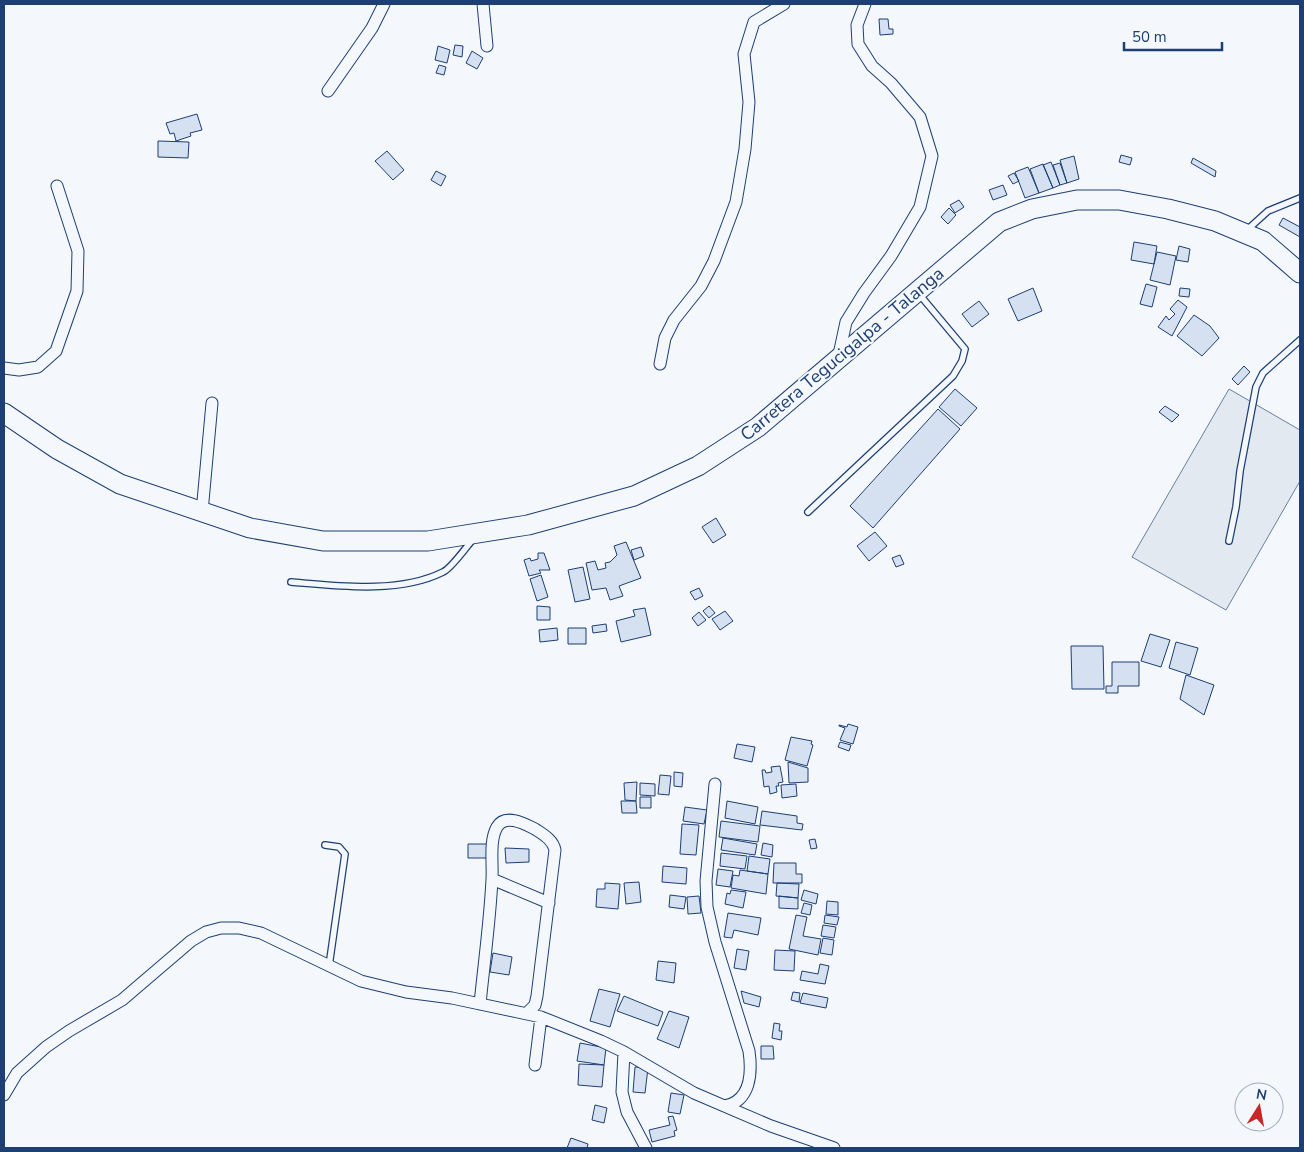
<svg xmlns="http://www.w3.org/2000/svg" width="1304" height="1152" viewBox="0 0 1304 1152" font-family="'Nunito Sans',sans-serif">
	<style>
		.green { fill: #e3e9f0; stroke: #687fa3 }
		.building { fill: #d5e0f0; stroke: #1d3f73 }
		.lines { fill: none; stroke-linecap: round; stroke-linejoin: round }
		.service-casing { stroke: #1d3f73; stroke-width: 8 }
		.minor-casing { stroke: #1d3f73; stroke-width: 13 }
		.primary-casing { stroke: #1d3f73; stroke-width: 21 }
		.service { stroke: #f4f7fb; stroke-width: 5.5 }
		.minor { stroke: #f4f7fb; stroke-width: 11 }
		.primary { stroke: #f4f7fb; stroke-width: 19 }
		.labels { text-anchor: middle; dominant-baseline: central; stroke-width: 4; stroke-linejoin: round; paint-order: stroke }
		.street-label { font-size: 18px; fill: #1d3f73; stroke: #f4f7fb }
	</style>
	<rect width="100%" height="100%" fill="#f4f7fb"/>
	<path class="green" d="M1229,389L1300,430V481L1226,610L1132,557Z"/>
	<path class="building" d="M879,19H888L889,29H893V34L880,35Z
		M455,45L463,46L462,57L453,55Z
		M438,46L450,50L447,63L435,60Z
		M472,51L483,58L477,69L466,63Z
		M439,65L446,67L444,75L436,73Z
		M197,114L202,130L190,133L191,136L176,141L174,133L170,134L166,123Z
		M158,141L189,142L188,158L158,157Z
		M387,151L404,170L393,180L375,161Z
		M1121,155L1132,158L1130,165L1119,162Z
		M1074,156L1079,179L1067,183L1060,160Z
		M1193,158L1216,171L1215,177L1191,163Z
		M1051,162L1060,185L1053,188L1043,165Z
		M1060,163L1067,183L1060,185L1053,165Z
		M1043,164L1053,188L1039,193L1030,169Z
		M1028,167L1039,193L1025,198L1015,172Z
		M436,171L446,176L441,186L431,180Z
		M1014,173L1019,181L1013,184L1008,176Z
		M1003,185L1007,195L993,200L989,190Z
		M959,200L964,207L955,213L950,205Z
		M949,208L956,215L948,224L941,217Z
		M1283,218L1300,227V237L1279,225Z
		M1134,242L1157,246L1154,264L1131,260Z
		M1179,246L1190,249L1188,262L1176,260Z
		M1157,252L1176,256L1170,285L1150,280Z
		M1146,284L1157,287L1152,307L1140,304Z
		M1033,288L1042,311L1018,321L1008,299Z
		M1180,288L1190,289L1189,297L1179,296Z
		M1178,300L1187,307L1172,336L1158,327L1166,316L1169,320L1175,314L1170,309Z
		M979,301L989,314L972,327L962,314Z
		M1194,315L1210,326L1219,338L1202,356L1177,336Z
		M1244,366L1250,372L1238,385L1232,379Z
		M955,389L977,408L961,426L939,407Z
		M1165,406L1179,415L1172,422L1159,412Z
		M938,409L960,429L873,528L850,506Z
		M716,518L726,535L713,543L702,527Z
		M875,532L887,546L869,561L857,546Z
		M626,542L641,578L619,586L623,596L610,600L606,588L592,590L586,563L595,561L598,570L606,568L605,563L610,562L617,555L614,546Z
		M641,547L644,556L634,560L631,550Z
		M538,553H544L550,570H539L541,573L529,576L524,560L530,558L531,561L538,559Z
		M900,555L904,564L896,567L892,558Z
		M583,567L590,599L575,602L568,570Z
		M541,575L548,597L537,601L530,579Z
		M699,588L703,596L695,600L690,592Z
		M537,606L550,607V620H537Z
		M709,606L715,613L709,618L703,611Z
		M645,608L651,635L621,642L616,621L635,616L633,610Z
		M725,611L733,621L720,630L712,619Z
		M699,612L706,620L698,626L692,618Z
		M606,624L607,631L593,633L592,626Z
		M557,628L558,640L540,642L539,630Z
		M568,628H586V644H568Z
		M1150,634L1170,640L1161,667L1141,661Z
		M1176,642L1198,648L1190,675L1169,668Z
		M1071,646H1103L1104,689H1072Z
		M1112,662H1139V686H1118V693H1106V686H1112Z
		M1186,675L1214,685L1204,715L1180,699Z
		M848,724L858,727L853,744L840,740L845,728L839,726V725L847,727Z
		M791,737L812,741L811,744L813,745L807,766L785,760Z
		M840,742L851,745L849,751L838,747Z
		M737,744L755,747L752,762L734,758Z
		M788,762L808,768V782L789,783Z
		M780,766L783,782L778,783L779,786H776L777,792L770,794L769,786L764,787L762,770H765L766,773L772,772L771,767Z
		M674,772L683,773L682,787L674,786Z
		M660,775L671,776L669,795L658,794Z
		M637,782L636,801L625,800L624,783Z
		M640,783L655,784V796L640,795Z
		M796,784L797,796L782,798L781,785Z
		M640,797H651V808H640Z
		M621,801H636L637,813H622Z
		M727,801L758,807L755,824L725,818Z
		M685,807L707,810L704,824L683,821Z
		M762,811L797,816V823L803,824L802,830L760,825Z
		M721,821L760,826L758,842L719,837Z
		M682,824L699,825L696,855L680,854Z
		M723,838L757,844L755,855L721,850Z
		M815,839L817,848L811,849L809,840Z
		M763,843L773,845L772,857L761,855Z
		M468,844H491V858H468Z
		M505,848L529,849V862L506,863Z
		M721,853L747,856L745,869L720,866Z
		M749,856L770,859L768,874L747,871Z
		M774,863H796V874H802V883H773Z
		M663,866L687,868L686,884L662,882Z
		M718,869L733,871L730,887L716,885Z
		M740,870L768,874L766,894L731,888L733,875L739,876Z
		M639,882L641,902L626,904L624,883Z
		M605,883L620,884L618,909L596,907L597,889H605Z
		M777,883L799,884L798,898L776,896Z
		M731,890L746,892L743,908L725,904L727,893L730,894Z
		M804,890L818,894L816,904L801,900Z
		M670,895L686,897L684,909L669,907Z
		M699,896L701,913L688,914L687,897Z
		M779,896L798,898V909L779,908Z
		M827,901L838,902V915L826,914Z
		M804,903L812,905L810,915L801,913Z
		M728,913L761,918L758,935L734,930L732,938L724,937Z
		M796,915L807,917L803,936L821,939L818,955L789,949Z
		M825,915L839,917L837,925L824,923Z
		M823,925L836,927L834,938L821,936Z
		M823,938L834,940L832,955L820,953Z
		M737,949L749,951L746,970L734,968Z
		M775,950L795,951L794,971L774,970Z
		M493,953L512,957L509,975L490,972Z
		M658,961L676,963L674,983L656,980Z
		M820,964L829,966L825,984L800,980L802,971L818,974Z
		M599,989L620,994L610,1027L590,1021Z
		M741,991L761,997L759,1007L744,1003Z
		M793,992L800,993L799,1002L791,1000Z
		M803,993L828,998L826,1008L800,1003Z
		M624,996L663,1012L658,1026L617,1011Z
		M669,1011L689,1017L679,1048L657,1039Z
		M774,1023L780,1024L779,1031H782L781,1040L772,1038Z
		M580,1043L606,1048L604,1065L577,1061Z
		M761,1046H773L774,1059H761Z
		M579,1064L604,1065L602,1087L578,1085Z
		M635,1067L648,1068L645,1093L633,1092Z
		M671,1093L684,1095L680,1114L668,1112Z
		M595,1105L607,1108L604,1123L592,1120Z
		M673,1116L677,1130L674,1131L675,1136L652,1142L649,1130L670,1125L668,1117Z
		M571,1138L588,1144L587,1148H567Z"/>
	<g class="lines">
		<g class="service-casing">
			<path id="service" d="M1247,230L1268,211L1300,198
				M808,512L953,376L962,361L965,349L919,294
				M1229,541L1236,507L1240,471L1256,387L1263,373L1300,340
				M291,582C338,586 399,594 443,572C451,569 467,546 474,538
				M325,845L339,847L345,854L329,966"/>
		</g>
		<g class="minor-casing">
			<path id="minor" d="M483,4L487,46
				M328,91L372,28L384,4
				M838,359L846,322L864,293L891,256L920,207L932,156L920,117L891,83L872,66L858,44L857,25L865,4
				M660,364L665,338L674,320L701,286L714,261L736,202L745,149L749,102L744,54L754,22L784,4
				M4,368L19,370L38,367L56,351L77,291L78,251L57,186
				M202,512L212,403
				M715,784L706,881L707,907L715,942L749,1051C752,1072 751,1101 725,1106
				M492,879L549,903
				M480,1004C484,963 490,921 492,879C493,863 489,841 497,827C505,813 525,824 535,829C544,835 553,840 555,850L537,996L535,1005L527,1013
				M624,1052L622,1092L627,1112L646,1148
				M535,1065L541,1017
				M4,1095L17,1073L46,1047L69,1031L122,1000L191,941L206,932L221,928H239L261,933L361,981L406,992L452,998L541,1017L601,1041L624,1052L694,1093L771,1126L834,1148"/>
		</g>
		<g class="primary-casing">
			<path id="primary" d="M4,413L57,449L120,484L250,528L323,541H428L528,525L634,496L698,466L758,427L999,222L1032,209L1077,200H1119L1168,209L1215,221L1263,241L1300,273"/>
		</g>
		<use href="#service" class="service"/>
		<use href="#minor" class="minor"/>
		<use href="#primary" class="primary"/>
	</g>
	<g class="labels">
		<g class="street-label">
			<text transform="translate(842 354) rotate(-40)">Carretera Tegucigalpa - Talanga</text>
		</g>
	</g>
	<rect width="1304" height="1152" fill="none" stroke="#1d3f73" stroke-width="10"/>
	<g transform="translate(1259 1107) rotate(11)"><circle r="24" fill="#f4f7fb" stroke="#9eadc5"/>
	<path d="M0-4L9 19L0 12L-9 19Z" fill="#c62828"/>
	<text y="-8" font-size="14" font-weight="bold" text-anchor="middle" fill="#1d3f73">N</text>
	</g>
	<path d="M1124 42v8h98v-8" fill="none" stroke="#1d3f73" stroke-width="2.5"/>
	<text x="1132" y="42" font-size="15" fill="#1d3f73" stroke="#f4f7fb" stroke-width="4" paint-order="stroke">50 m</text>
</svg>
